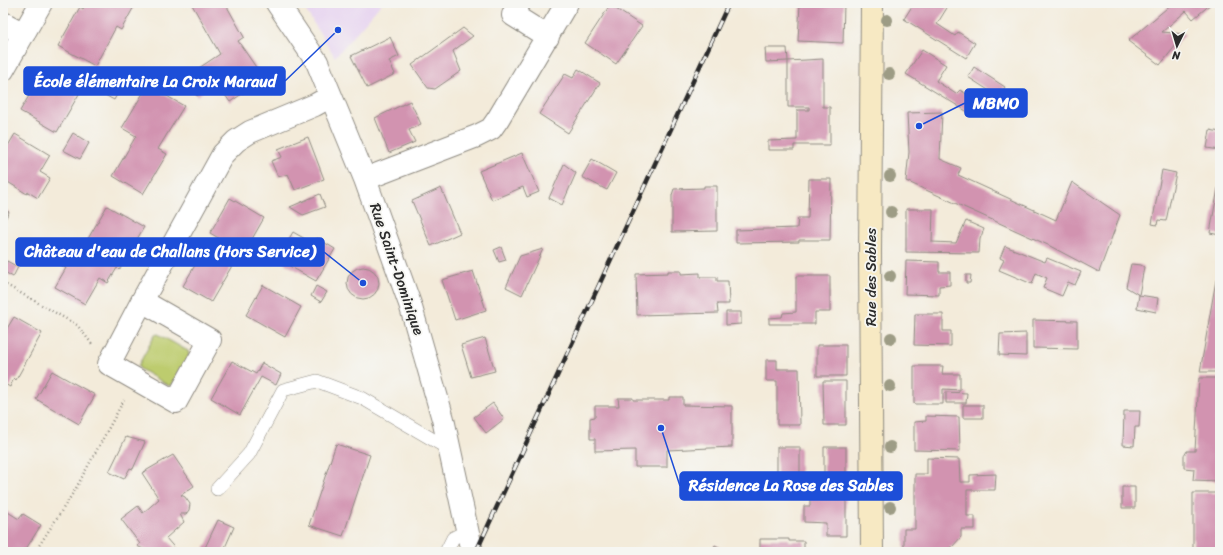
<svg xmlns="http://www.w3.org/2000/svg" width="1223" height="555" viewBox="0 0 1223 555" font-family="Sriracha,sans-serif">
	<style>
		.built { fill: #e6d2f0 }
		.green { fill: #bdcc6e; stroke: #747c4c }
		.building { fill: #d293b0 }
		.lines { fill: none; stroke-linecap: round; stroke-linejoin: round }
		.lane-casing { stroke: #8f8b82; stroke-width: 14 }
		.street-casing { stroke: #8f8b82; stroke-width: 24 }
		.secondary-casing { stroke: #8f8b82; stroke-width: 24 }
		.path { stroke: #8f8b82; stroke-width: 2.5; stroke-dasharray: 1 3; stroke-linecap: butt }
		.lane { stroke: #fff; stroke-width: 13 }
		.street { stroke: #fff; stroke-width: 22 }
		.secondary { stroke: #f7e9c3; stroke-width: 22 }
		.rail-casing { stroke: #2b2b2b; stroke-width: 4.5 }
		.rail { stroke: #f6f6f2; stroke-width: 3; stroke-dasharray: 9; stroke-linecap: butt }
		.tree { fill: #9d9c85 }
		.labels { text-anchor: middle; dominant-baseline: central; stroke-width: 3.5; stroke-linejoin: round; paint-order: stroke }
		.street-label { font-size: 15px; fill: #2b2b2b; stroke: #f6f6f2 }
		.leader { fill: none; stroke: #1d4ed8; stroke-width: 1.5 }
		.callout-dot { fill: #1d4ed8; stroke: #f6f6f2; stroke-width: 1.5 }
		.callout { fill: #1d4ed8; stroke: #1d4ed8; stroke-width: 1.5 }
		.callout-label { font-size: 16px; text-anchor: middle; font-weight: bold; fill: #fff }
	</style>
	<rect width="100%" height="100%" fill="#f6f6f2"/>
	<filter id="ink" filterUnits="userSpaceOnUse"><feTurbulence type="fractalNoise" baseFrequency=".025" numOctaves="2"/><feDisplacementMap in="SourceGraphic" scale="8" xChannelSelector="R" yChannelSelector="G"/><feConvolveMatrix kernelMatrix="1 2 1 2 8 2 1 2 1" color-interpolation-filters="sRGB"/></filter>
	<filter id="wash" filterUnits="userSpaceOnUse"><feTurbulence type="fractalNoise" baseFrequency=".012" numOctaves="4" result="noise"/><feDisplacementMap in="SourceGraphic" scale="16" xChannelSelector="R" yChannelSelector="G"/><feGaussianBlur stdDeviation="0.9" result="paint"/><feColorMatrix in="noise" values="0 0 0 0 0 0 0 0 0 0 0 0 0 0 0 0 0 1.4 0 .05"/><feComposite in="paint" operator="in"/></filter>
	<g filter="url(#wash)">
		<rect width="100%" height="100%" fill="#f3ebda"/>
		<path class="built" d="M301,3H382L335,57Z"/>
		<path class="green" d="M158,334L188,351L189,355L172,385L169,386L140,369L138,366L155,335Z"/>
		<g id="blocks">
			<path class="building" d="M87,3H136L121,30L116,27L95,66L58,46L80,7L83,9Z
				M191,3H225L244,37L238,41L264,79L230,102L216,82L197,96L184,78L220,54Z
				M800,3H844L843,43L798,41Z
				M914,3H950L937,24L955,36L958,32L975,43L966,58L904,19Z
				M1173,3H1212L1193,19L1186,11L1162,32L1185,34L1160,65L1128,41Z
				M610,5L642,26L616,64L585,43Z
				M463,28L473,36L453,51L461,71L435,89L428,88L412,65Z
				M390,37L399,56L389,61L395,74L367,88L351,56Z
				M765,48H787L788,61L766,62Z
				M922,50L946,65L936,81L956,94L960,90L979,102L971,114L906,74Z
				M823,59V107H830V145H794V150H768V141L797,140V110H809V107H788V61Z
				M974,67L1005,87L999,97L968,77Z
				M578,69L600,83L568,133L539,114L565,74L573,78Z
				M43,72L79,94L57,132L20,111Z
				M106,73L124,82L114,100L96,90Z
				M148,85L184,106L158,149L167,154L143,194L113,176L136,136L122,128Z
				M410,101L421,124L409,130L415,142L389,153L375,118Z
				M942,112L940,159L961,168L958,175L1056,220L1072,182L1120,215L1099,272L1048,245L906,181L909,152L907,113Z
				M1210,130L1220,132V150L1207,148Z
				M73,133L89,143L80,159L63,150Z
				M15,134L50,155L40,172L50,178L38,198L28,192L27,194L3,179V154Z
				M308,137L324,179L295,190L288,174L278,177L271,161L282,157L278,149Z
				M522,153L539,192L527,197L523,187L492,200L479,171Z
				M592,159L616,173L607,190L582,177Z
				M564,164L576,173L562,205L549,198Z
				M1162,170L1176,173L1166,221L1158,220L1157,225L1152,224Z
				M809,179H831L830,240H799V242L736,243V230L797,228L798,218H808Z
				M704,186H717V231L672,232V195L674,189L704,188Z
				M441,188L460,233L431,246L412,201Z
				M1218,188L1220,189V235L1210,233Z
				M320,194L325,207L303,215L290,207Z
				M230,198L264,218L244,253L210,233Z
				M107,206L144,227L136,241L133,240L124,256L127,258L119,270L117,268L108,283L100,278L85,304L55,287L66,268L52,260L58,249L65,253L71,243L82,249Z
				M3,208L9,212L3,223Z
				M906,209H933L932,242L956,243L966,221L984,229L980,239L979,253L906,252Z
				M293,232L314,244L317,238L335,249L316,281L277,259Z
				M1005,246L1045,262L1047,258L1081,272L1075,285L1068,282L1062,296L1043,288L1047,278L1036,273L1032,284L999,270L1004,260L1000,258Z
				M501,247L506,260L499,262L494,250Z
				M205,248L233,264L211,302L183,286Z
				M543,249L522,295L506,287L520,256Z
				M7,261L18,267L13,277L3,271Z
				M906,261L939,262V272H950V285L939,286V295L905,294Z
				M1131,264L1141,265L1144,267L1139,295L1126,287Z
				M347 283a16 16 0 1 1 32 0a16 16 0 1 1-32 0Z
				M473,271L486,310L455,320L442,280Z
				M668,271H681V274L700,273V277H717V281H728L729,304H717L718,313L637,315L636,274L668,273Z
				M966,275H971L970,283H966Z
				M796,276H830V312H815V324H769V318L782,317L783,313L796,312Z
				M1216,280L1220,281V372H1200Z
				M263,285L301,307L285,337L246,315Z
				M316,286L327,292L321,302L311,296Z
				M1139,295L1158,298L1156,312L1137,308Z
				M726,312H741V324L726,325Z
				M915,314H943V331H951V346L914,345Z
				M14,317L42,333L16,380L14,378L10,387L3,383V335Z
				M1033,320L1077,321V349L1033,348Z
				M1026,333V356L999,355L1000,334Z
				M485,338L495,371L471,377L461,345Z
				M817,345H846V376H817Z
				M766,360H777V369H799L800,425H777V381H766Z
				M232,361L256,374L262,363L281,374L276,385L261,377L240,415L211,398Z
				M914,366H943L942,374H960V390L943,389V404H914Z
				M52,371L95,395L79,424L36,399Z
				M1199,378H1220V481L1193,480L1194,469L1184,468V456L1187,451H1195Z
				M823,381H846V425H824Z
				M946,392L967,393L966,403H946Z
				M669,397H683V405L732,406V447L667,450V467H635V450L595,451V439H590V418L595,417V406H619L618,398H633V400H669Z
				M493,403L504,419L486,433L474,417Z
				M963,405H983V418H963Z
				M1124,411H1140L1139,427H1135L1134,446L1123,445Z
				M926,416L959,417L960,451L914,450V422L926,421Z
				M126,437L145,442L133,469L130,468L124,479L109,472Z
				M336,444L370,455L343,536L309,525Z
				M777,447H800V480L777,481Z
				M824,447H846V536H826V523L804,522V506H810V480L824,481Z
				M173,455L194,486L181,495L185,497L190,504L189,510L186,514H180L184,522L166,538L178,552H149L137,546L140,544L121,519L138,506L143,513L159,499L142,473Z
				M927,458L959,459L960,482H970V475L996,474L995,490H967V516H975V529H961V537L952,547H950V552H904V529H915V474H927Z
				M1122,487H1135V508H1122Z
				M1193,493H1220V552H1193Z
				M3,509L19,519L23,514L41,525L24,552H11L3,547Z
				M218,520L234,527L223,552H203Z
				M760,539H789V541H804V552H760Z
				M715,545L729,552H711Z"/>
		</g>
	</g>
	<g filter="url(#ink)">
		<use href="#blocks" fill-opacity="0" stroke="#8f8b82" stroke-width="1"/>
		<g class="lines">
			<g class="lane-casing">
				<path id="lane" d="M217,489L249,454L283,390L317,381L362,398L449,449
					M446,552L453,538L467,531"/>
			</g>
			<g class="street-casing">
				<path id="street" d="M277,3L317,62L365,179L410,304L443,419L472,552
					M519,3L513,15L548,37
					M3,23L24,34
					M3,70L41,3
					M365,179L477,136L491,129L498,119L567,3
					M142,301L210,340L176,402L109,364L142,301L223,154L236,141L250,132L315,105L331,96"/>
			</g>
			<g class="secondary-casing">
				<path id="secondary" d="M872,3L870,252L872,552"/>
			</g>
			<path class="path" d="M3,283L77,325L92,344
				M35,552L75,490L124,400"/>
			<use href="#lane" class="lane"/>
			<use href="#street" class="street"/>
			<use href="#secondary" class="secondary"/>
			<g class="rail-casing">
				<path id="rail" d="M476,552L729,3"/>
			</g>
			<use href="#rail" class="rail"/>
		</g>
		<g class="tree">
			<circle cx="887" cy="20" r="6"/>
			<circle cx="889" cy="74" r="6"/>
			<circle cx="890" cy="176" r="6"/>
			<circle cx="891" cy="212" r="6"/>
			<circle cx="890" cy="276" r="6"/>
			<circle cx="891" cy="338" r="6"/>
			<circle cx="890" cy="386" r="6"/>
			<circle cx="890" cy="447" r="6"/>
			<circle cx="890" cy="507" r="6"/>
		</g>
	</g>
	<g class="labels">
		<g class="street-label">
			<text transform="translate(397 269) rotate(71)">Rue Saint-Dominique</text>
			<text transform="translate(871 277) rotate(-90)">Rue des Sables</text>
		</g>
	</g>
	<path class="leader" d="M338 30L285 81M919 126L965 103M363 283L324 252M661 428L680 486"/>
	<g class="callout-dot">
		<circle cx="338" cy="30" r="4"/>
		<circle cx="919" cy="126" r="4"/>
		<circle cx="363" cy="283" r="4"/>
		<circle cx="661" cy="428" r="4"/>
	</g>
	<g class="callout">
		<rect x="24" y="67" width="261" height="28" rx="4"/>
		<rect x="965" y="89" width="62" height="28" rx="4"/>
		<rect x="16" y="238" width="308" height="28" rx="4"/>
		<rect x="680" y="472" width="222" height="28" rx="4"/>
	</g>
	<g class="callout-label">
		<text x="155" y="87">École élémentaire La Croix Maraud</text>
		<text x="996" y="109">MBMO</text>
		<text x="170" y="257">Château d'eau de Challans (Hors Service)</text>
		<text x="791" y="491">Résidence La Rose des Sables</text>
	</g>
	<rect width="1223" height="555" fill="none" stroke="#f6f6f2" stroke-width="16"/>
	<g transform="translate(1177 46) rotate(185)" stroke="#f6f6f2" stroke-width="3" paint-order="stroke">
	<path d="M0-3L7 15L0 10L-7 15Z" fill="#2b2b2b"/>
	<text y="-6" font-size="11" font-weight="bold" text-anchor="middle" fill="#2b2b2b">N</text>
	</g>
</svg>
